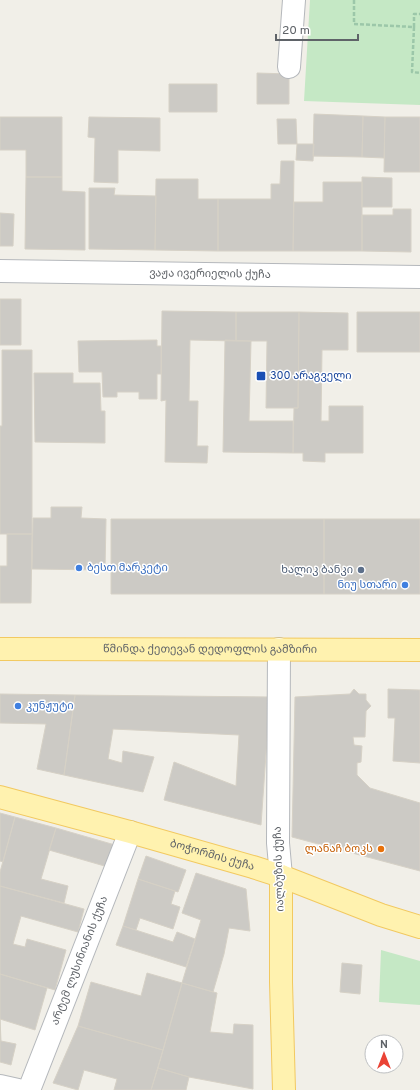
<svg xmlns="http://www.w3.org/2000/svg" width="420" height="1090" viewBox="0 0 420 1090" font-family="Overpass,'Noto Sans Georgian',sans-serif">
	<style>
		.green { fill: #c5e8c5 }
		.building { fill: #cccac5; stroke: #d6d1c6 }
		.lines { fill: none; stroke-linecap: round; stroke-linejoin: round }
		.minor-casing { stroke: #b5b8bc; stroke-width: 24 }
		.major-casing { stroke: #f2c960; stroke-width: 24 }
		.path { stroke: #9cc7a9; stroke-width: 2.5; stroke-dasharray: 4 2; stroke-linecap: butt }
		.minor { stroke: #fff; stroke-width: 22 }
		.major { stroke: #fff2af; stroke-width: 22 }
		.transit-dot { fill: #1a4fb4; stroke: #fff; stroke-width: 1.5 }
		.shop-dot { fill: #3f7fe0; stroke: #fff; stroke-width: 1.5 }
		.service-dot { fill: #5c6f8a; stroke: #fff; stroke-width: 1.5 }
		.food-dot { fill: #e8710a; stroke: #fff; stroke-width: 1.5 }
		.labels { text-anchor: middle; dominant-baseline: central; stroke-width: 3; stroke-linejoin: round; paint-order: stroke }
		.street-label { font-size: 11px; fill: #5f6368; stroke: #fff }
		.transit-label { font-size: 11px; fill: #164399; stroke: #fff; text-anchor: start }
		.shop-label { font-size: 11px; fill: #366cbe; stroke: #fff; text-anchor: start }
		.service-label { font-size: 11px; fill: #4e5e75; stroke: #fff; text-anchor: end }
		.food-label { font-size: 11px; fill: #c56008; stroke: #fff; text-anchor: end }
	</style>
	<rect width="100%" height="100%" fill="#f1efe8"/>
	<path class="green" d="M310,0H420V105L304,101Z
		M381,950L420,961V1005L379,1002Z"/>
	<path class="building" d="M257,73L289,74V104H257Z
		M169,84H217V112H169Z
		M314,114L363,116L362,157L313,156Z
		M363,116L385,117L384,158L362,157Z
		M0,117H62V177H26V150H0Z
		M89,117L160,118V151L118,150V183L94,182L95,138L88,137Z
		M385,117H420V172H384Z
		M277,119H296L297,144H278Z
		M297,144H314L313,161L296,160Z
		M281,161H294L293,251H218V199H271V184H280Z
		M26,177H62V191L85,192V250L25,249Z
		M362,177L392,178V207H362Z
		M156,179H198V199H218V251L155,250Z
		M323,182H362V251H293L294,202H323Z
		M89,188H115L114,195L156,196L155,250L89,249Z
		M393,209H411V252L362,251V215H393Z
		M0,213L14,214L13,246H0Z
		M0,299H21V345H0Z
		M162,311L236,312V341L190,340L189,401H198L197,446H208L207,463L165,462L166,400L161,401Z
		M236,312H299L298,408H266L267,341H236Z
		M299,312L348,313V350H322L321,421H329V406H363V453H325V462L303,461V453H293L294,408H298Z
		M357,312H420V352H357Z
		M157,340V346H161V374H157V399H139V392H117V397H103L102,372H79L78,341Z
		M225,340L251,341L249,421H293V453L223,452Z
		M2,350H32V534H0V426H2Z
		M34,373H73V383H100L101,411H105V443L35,442Z
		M51,507H82L81,518L106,519L105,570L32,569L33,518H51Z
		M111,519H324V594H111Z
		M324,519H420V594H324Z
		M7,534H32L31,603H0V566H7Z
		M354,689L359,694H366V700L371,706L366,711L365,737H353L354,745L362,746L361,762L357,763V775L370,788L420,803V871L292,837L295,697L350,694Z
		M388,689L420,690V763L393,761L395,718H388Z
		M0,694L75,695L64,775L37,769L46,724L0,723Z
		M75,695L270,697L261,825L164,800L174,762L236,786L239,735L113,729L108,759L122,763L123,751L154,757L143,792L64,775Z
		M0,813L15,817L3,862L0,861Z
		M15,817L56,828L41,879L68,886L64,903L0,886V872Z
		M56,828L115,845L108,867L49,850Z
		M146,856L186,870L178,892L138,879Z
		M196,873L246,889L250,931L229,928L224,954L213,992L182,983L201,920L182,913Z
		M138,879L175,891L171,904L180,907L173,929L140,918L136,930L123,926Z
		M0,886L84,909L78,932L21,916L13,944L25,947L27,939L66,950L55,990L0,974Z
		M123,926L173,942L177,932L195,939L186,967L116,945Z
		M342,963L362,965L360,994L340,992Z
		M147,973L182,983L163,1050L78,1026L91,982L141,996Z
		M0,974L47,988L35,1030L0,1019Z
		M182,983L217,993L210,1032L233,1034L234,1024L253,1025V1089L189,1077L158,1068Z
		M0,1019L1,1041L16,1044L11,1065L0,1062Z
		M78,1026L163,1050L151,1090H114L117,1079L84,1070L78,1090L53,1083Z
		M158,1068L189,1077L186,1090H151Z"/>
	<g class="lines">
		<g class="minor-casing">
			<g id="minor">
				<path d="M289,67L294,0"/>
				<path id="s1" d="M0,271L420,277"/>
				<path d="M279,649L278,843L281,876"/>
				<path d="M0,1086L18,1090"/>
				<path id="s2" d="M29,1090L130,832"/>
			</g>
		</g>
		<g class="major-casing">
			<g id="major">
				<path id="s3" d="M0,649L420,650"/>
				<path id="s4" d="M0,797L130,832L253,867L281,876L381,915L420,927"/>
				<path d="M281,876V982L284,1090"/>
			</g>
		</g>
		<path class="path" d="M354,0V24L414,27V14H420
			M414,27L412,72L420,73"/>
		<use href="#minor" class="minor"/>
		<use href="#major" class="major"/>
	</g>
	<rect class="transit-dot" x="256" y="371" width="10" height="10" rx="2"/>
	<g class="shop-dot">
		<circle cx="79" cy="568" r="4"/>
		<circle cx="405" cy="585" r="4"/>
		<circle cx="18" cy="706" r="4"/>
	</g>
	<circle class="service-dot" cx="361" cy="570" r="4"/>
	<circle class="food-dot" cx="381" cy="849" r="4"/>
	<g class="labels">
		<g class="street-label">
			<text stroke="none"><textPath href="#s1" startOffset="210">ვაჟა ივერიელის ქუჩა</textPath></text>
			<text stroke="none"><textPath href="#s3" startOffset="210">წმინდა ქეთევან დედოფლის გამზირი</textPath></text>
			<text stroke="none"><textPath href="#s4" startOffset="220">ბოჭორმის ქუჩა</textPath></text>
			<text transform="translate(279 869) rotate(-92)">იალბუზის ქუჩა</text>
			<text stroke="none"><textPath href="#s2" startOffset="139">არტემ ლუსინიანის ქუჩა</textPath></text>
		</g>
		<g class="transit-label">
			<text x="270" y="376">300 არაგველი</text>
		</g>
		<g class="shop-label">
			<text x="87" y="568">ბესთ მარკეტი</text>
			<text x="397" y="585" text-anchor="end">ნიუ სთარი</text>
			<text x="26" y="706">კუნჟუტი</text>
		</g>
		<g class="service-label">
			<text x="353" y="570">ხალიკ ბანკი</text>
		</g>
		<g class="food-label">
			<text x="373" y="849">ლანაჩ ბოკს</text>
		</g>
	</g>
	<g transform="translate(384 1054)"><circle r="19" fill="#ffffff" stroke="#bfc1c3"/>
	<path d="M0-3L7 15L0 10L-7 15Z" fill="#ea4335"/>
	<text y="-6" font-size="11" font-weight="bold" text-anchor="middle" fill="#5f6368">N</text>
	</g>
	<path d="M276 34v6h82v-6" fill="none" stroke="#5f6368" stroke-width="2"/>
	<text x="282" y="34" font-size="12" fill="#5f6368" stroke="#ffffff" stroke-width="3" paint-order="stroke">20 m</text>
</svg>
